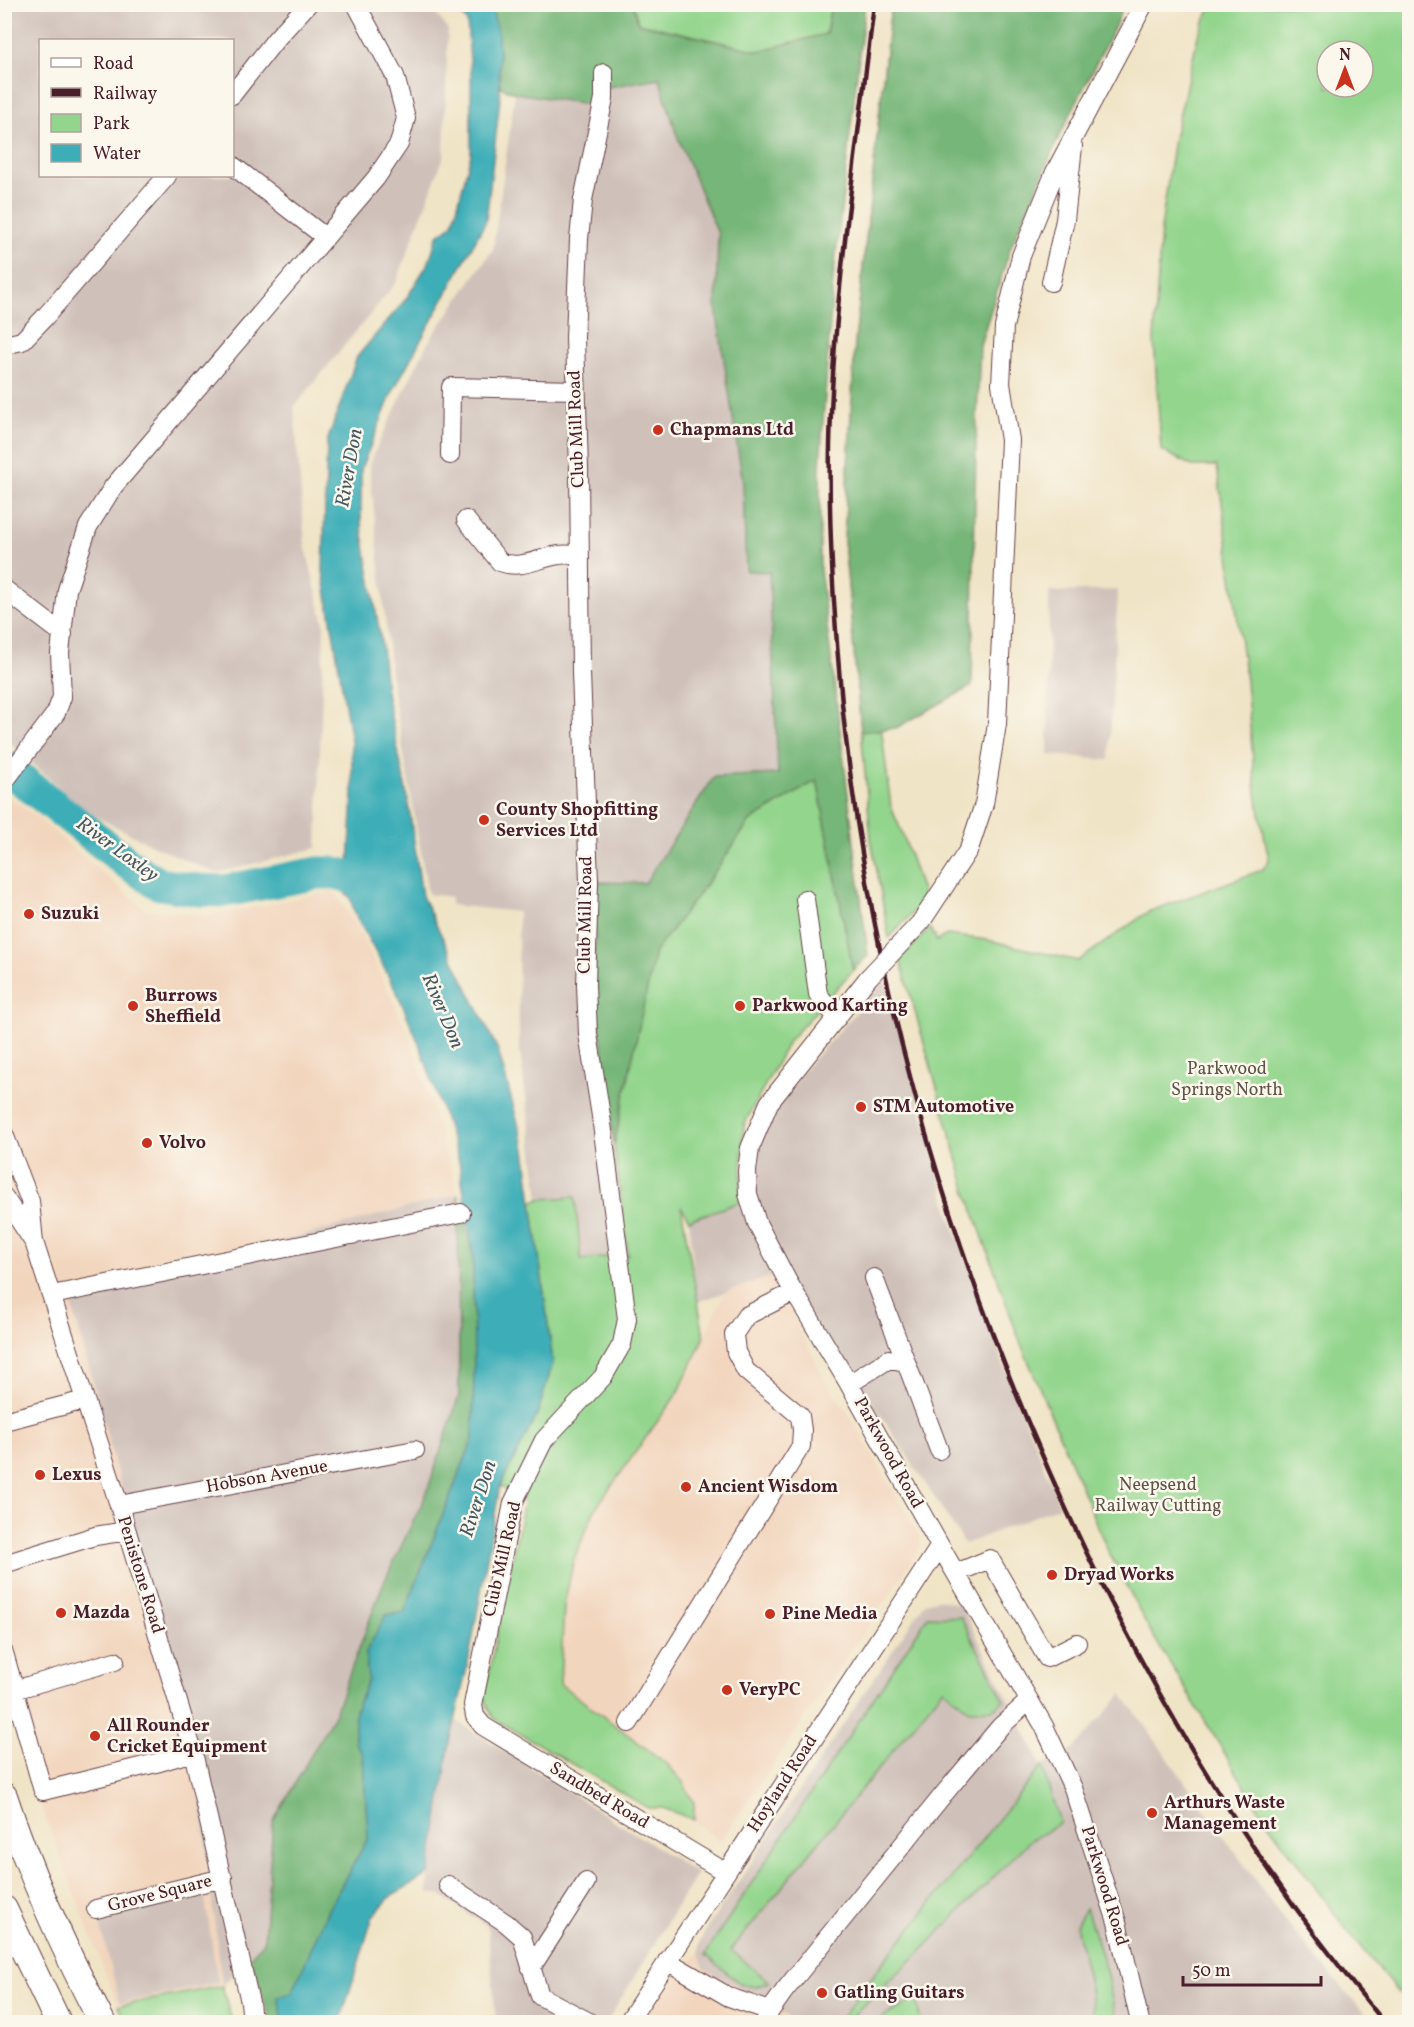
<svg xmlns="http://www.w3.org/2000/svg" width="1414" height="2027" viewBox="0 0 1414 2027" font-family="Vollkorn,serif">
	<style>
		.built { fill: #f2d5bd }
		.industrial { fill: #cfc1ba; fill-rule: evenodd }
		.green { fill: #93d58d; stroke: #6e7a5c; stroke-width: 1.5; fill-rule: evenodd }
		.forest { fill: #76b678; stroke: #606a52; stroke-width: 1.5 }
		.water { fill: #3daeb7; stroke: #446671; stroke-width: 1.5 }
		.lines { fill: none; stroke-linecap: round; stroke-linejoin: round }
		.river { stroke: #3daeb7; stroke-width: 33 }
		.minor-casing { stroke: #633d42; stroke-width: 20 }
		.highway-casing { stroke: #633d42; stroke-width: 28 }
		.minor { stroke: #fff; stroke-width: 18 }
		.highway { stroke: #fff; stroke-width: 26 }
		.rail { stroke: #4a1f2b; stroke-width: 4.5 }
		.minor-bridge-casing { stroke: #633d42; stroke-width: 20; stroke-linecap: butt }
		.minor-bridge { stroke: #fff; stroke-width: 18 }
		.poi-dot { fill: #c8321e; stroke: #fbf7ec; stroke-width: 2 }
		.labels { text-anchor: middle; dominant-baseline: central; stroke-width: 5; stroke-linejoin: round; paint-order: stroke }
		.street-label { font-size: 18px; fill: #4a1f2b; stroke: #fbf7ec }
		.poi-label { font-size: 18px; font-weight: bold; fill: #4a1f2b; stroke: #fbf7ec; text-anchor: start }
		.park-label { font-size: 18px; fill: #605648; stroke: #fbf7ec }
		.water-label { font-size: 20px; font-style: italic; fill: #455863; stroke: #fbf7ec }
	</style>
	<rect width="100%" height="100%" fill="#fbf7ec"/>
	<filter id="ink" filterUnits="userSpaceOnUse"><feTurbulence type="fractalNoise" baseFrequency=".0167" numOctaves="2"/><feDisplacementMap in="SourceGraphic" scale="12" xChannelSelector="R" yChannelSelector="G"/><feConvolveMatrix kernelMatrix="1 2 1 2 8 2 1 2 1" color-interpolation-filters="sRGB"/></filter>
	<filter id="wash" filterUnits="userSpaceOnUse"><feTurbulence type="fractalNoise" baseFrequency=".008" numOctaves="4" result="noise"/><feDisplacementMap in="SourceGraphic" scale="24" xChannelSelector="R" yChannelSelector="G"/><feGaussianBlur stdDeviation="1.35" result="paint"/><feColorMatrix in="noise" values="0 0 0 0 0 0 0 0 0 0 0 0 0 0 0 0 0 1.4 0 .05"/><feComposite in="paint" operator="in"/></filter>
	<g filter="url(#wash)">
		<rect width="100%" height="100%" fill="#f0e4c6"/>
		<path class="built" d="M4,794L34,815L145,909L210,916L334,891L356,924L409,1034L458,1194L71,1297L197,1769L222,1986L118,2006L37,1796L5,1665Z
			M772,1275L825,1380L852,1419L920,1538V1548L913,1560L720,1842L694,1820V1803L682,1781L560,1684L564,1605L574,1559L595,1509L679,1391L725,1292Z
			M699,1953L704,1968L797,2022H641L659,1992Z"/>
		<path class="industrial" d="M5,5H429L448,29L444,156L396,283L294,407L305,544L324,624L317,848L216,873L154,846L85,811L5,738ZM40,40H232V176H40Z
			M659,78L678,138L718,234L716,308L743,483L746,571L769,572L778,774L714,777L645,884L597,882L594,982L628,1255L581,1260L574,1197L539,1199L519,1043L518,912L450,905L451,897L428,894L392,685L369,463L427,344L493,249L515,93L587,104L597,89Z
			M1118,590L1109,760L1048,755L1049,592Z
			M885,980L950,1216L1016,1398L1060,1506L965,1544L851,1370L772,1276L697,1302L689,1220L740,1202L764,1130L802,1072Z
			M458,1194L459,1396L426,1495L383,1584L335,1713L273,1822L264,1942L222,1986L197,1769L70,1297Z
			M938,1599L961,1605L1042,1766L1073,1749L1122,1694L1283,1919L1372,2022H797L704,1968L699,1953V1944L706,1930L909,1626L925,1603Z
			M455,1720L697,1873L607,2022H496L488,1930L485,1924L438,1894H428L429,1874Z
			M204,1893L218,1983L120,2003L98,1916Z"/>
		<path class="green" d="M633,5H831L826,34L758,51L638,23Z
			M891,5L877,693L891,807L903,835L925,900L889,938L871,839L844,540L855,343Z
			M1211,5H1409L1410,1983L1398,1993L1342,1924L1261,1813L1149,1629L1107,1549L1019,1339L968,1196L900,959L930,928L933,935H935L936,941L947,935L988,940L1078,961L1148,912L1262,870L1269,860L1256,794L1246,681L1217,466H1192L1161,450L1154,339L1161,229L1174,138L1198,36ZM1327,51H1363V87H1327Z
			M817,780L853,970L788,1042L744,1125L740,1202L689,1220L681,1206L704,1337L679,1391L595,1509L574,1559L564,1605L560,1684L667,1764L682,1781L694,1803V1820L663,1808H648L493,1718L484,1697L524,1502L500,1486L537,1415L553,1363L532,1202L539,1199L575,1197L581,1260L628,1255L614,1145L654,952L706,884L750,821Z
			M928,1616L961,1617L1004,1700L993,1709L970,1710L943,1689L731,1950L769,1982L755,1987L739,1983L706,1955L714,1940Z
			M1042,1766L1060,1823L1028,1842L919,1953L856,2012L850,2022H839L883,1962Z
			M1086,1908L1106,1971L1117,2022H1094L1090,1989L1076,1925Z
			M222,1986L232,2022H127L118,2006Z
			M916,1999L921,2022H874Z"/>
		<path class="forest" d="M491,5H633L638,23L758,51L826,34L831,5H865L833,280L820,466V569L868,956L853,970L817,780L750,821L706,884L655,952L614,1145L594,982L597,882L645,883L714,777L778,774L769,572L746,571L743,483L716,308L718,234L678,138L659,78L597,89L587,104L515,93L500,87L498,34Z
			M891,5H1123L1116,24L1058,139L1011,246L980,345L976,441L972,686L896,728L861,732L844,540L855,343Z
			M458,1194L473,1255L474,1364L473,1439L404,1613L366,1652L368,1680L355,1711V1742L363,1754L368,1838L328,1910L280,2022H271L250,1957L264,1942L273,1822L335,1713L383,1584L426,1495L459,1396Z"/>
		<path class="water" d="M453,5H491L498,34L500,99L486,221L392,393L361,469V522L382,647L386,692L408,800L422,896L498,1050L525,1149L553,1363L537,1415L500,1486L469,1658L449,1748L429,1874L392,1895L373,1916L340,2022H280L282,2015L278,1997L292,1993L328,1910L368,1838L363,1755L355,1742V1711L368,1680L366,1652L386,1615L404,1613L473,1439L474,1364L473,1255L459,1161L422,1051L398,994L355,914L350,897L338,887L335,865H349L353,794L351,741L323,571L327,442L357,357L406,299L429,262L437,236L453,224L471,154V76L467,21Z"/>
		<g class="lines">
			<path class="river" d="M4,766L130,865L159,884L199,890L224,891L318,873H335L379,884"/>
		</g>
	</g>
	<g filter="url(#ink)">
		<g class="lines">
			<g class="minor-casing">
				<path id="minor" d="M604,73V98L583,200L579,239L575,338L579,469L581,673L589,881L586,985L588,1034L601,1116L627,1319L622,1344L603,1377L544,1440L513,1503L473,1705L475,1716L483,1726L725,1872
					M232,95L276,39L308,4
					M232,165L325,237
					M1051,282L1065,220L1073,146
					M4,345L22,341L44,318L167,176
					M450,455L451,387L576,390
					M466,520L500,562C521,570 538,558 559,555C565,554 572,555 579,555
					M4,589L63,634
					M4,782L56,713L62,697L60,653L67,590L88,527L113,487L376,178L399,144L406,118L395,76L356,4
					M805,899L818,994L837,1018
					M921,922L969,849L984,804L997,724L1010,440L1001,384L1004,327L1021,256L1055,172L1144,4
					M868,978L769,1103L750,1148L747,1171L748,1194L757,1223L787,1280L849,1384L940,1546L1044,1726L1073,1788L1117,1922L1140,2022
					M4,1134L30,1201L34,1242L119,1505L193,1752L250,2002L252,2022
					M4,1197L33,1241
					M874,1278L906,1362
					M52,1295L461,1213
					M849,1384L889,1359L906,1362L939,1450
					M4,1421L85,1400
					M119,1505L415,1450
					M4,1564L95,1536L127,1531
					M956,1573L990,1559L1047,1658L1077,1643
					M4,1653L43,1791L160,1762L193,1752
					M14,1690L115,1661
					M629,1723L801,1446L802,1430L800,1416L746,1371L736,1352L734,1334L746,1316L794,1292
					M448,1885L506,1923L522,1937L540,1996L589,2022
					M96,1909L223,1878
					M667,1961L729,1997L770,2011
					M531,1968L586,1882
					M628,2022L940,1546
					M765,2022L770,2011L785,1990L943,1795L1000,1727L1029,1701"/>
			</g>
			<g class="highway-casing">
				<path id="highway" d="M4,1796C30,1875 64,1949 102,2022
					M4,1909L58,2022"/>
			</g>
			<use href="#minor" class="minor"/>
			<use href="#highway" class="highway"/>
			<path class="rail" d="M874,4C857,151 833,297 830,445C828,531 834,617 842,703C869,969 941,1227 1049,1471C1136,1669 1245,1855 1384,2022"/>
			<g class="minor-bridge-casing">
				<path id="minor-bridge" d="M868,978L921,922"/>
			</g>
			<use href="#minor-bridge" class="minor-bridge"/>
		</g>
	</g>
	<g class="poi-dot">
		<circle cx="658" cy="430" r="6"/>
		<circle cx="484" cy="820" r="6"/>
		<circle cx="29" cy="914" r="6"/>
		<circle cx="133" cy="1006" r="6"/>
		<circle cx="740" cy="1006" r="6"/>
		<circle cx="861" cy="1107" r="6"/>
		<circle cx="147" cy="1143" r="6"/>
		<circle cx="40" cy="1475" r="6"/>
		<circle cx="686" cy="1487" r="6"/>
		<circle cx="1052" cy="1575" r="6"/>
		<circle cx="61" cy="1613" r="6"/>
		<circle cx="770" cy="1614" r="6"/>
		<circle cx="727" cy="1690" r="6"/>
		<circle cx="95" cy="1736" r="6"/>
		<circle cx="1152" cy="1813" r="6"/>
		<circle cx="822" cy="1993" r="6"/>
	</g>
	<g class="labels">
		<g class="street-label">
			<text transform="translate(577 429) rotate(-92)">Club Mill Road</text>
			<text transform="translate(586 915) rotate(-89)">Club Mill Road</text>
			<text transform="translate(888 1453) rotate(61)">Parkwood Road</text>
			<text transform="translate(267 1477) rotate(-10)">Hobson Avenue</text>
			<text transform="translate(503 1559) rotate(-77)">Club Mill Road</text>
			<text transform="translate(140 1575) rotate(73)">Penistone Road</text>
			<text transform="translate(783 1784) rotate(-57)">Hoyland Road</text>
			<text transform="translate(599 1796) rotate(31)">Sandbed Road</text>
			<text transform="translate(1104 1886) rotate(73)">Parkwood Road</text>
			<text transform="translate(160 1894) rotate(-14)">Grove Square</text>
		</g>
		<g class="poi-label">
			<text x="670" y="430">Chapmans Ltd</text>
			<text x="496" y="810">County Shopfitting<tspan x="496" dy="21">Services Ltd</tspan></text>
			<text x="41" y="914">Suzuki</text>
			<text x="145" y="996">Burrows<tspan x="145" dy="21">Sheffield</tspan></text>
			<text x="752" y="1006">Parkwood Karting</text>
			<text x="873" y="1107">STM Automotive</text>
			<text x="159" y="1143">Volvo</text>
			<text x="52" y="1475">Lexus</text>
			<text x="698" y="1487">Ancient Wisdom</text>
			<text x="1064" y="1575">Dryad Works</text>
			<text x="73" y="1613">Mazda</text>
			<text x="782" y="1614">Pine Media</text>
			<text x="739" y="1690">VeryPC</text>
			<text x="107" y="1726">All Rounder<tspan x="107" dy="21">Cricket Equipment</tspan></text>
			<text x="1164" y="1803">Arthurs Waste<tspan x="1164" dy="21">Management</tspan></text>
			<text x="834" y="1993">Gatling Guitars</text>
		</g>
		<g class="park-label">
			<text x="1227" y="1069">Parkwood<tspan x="1227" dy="21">Springs North</tspan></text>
			<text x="1158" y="1485">Neepsend<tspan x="1158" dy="21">Railway Cutting</tspan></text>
		</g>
		<g class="water-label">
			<text transform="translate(350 468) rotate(-80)">River Don</text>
			<text transform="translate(117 850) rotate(36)">River Loxley</text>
			<text transform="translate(442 1011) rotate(67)">River Don</text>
			<text transform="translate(479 1499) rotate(-72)">River Don</text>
		</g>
	</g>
	<rect width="1414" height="2027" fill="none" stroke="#fbf7ec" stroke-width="24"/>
	<rect x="39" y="39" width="195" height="138" fill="#fbf7ec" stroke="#b4a19f" stroke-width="1.5"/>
	<rect x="51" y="58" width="30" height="9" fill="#ffffff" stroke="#b4a19f" stroke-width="1.5"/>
	<text x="93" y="69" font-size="18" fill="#4a1f2b">Road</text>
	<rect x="51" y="88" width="30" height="9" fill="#4a1f2b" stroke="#b4a19f" stroke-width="1.5"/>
	<text x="93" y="99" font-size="18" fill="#4a1f2b">Railway</text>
	<rect x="51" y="114" width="30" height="18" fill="#93d58d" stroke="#b4a19f" stroke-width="1.5"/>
	<text x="93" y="129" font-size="18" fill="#4a1f2b">Park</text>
	<rect x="51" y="144" width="30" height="18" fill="#3daeb7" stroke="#b4a19f" stroke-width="1.5"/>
	<text x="93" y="159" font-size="18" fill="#4a1f2b">Water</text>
	<g transform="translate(1345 69)"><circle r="28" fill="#fbf7ec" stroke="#b4a19f" stroke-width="1.5"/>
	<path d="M0-4.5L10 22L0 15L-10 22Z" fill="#c8321e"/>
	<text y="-9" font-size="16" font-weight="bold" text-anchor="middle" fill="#4a1f2b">N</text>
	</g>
	<path d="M1183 1976v9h138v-9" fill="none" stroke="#4a1f2b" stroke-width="3"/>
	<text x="1192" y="1976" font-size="18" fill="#4a1f2b" stroke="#fbf7ec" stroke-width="4.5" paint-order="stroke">50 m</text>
</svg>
